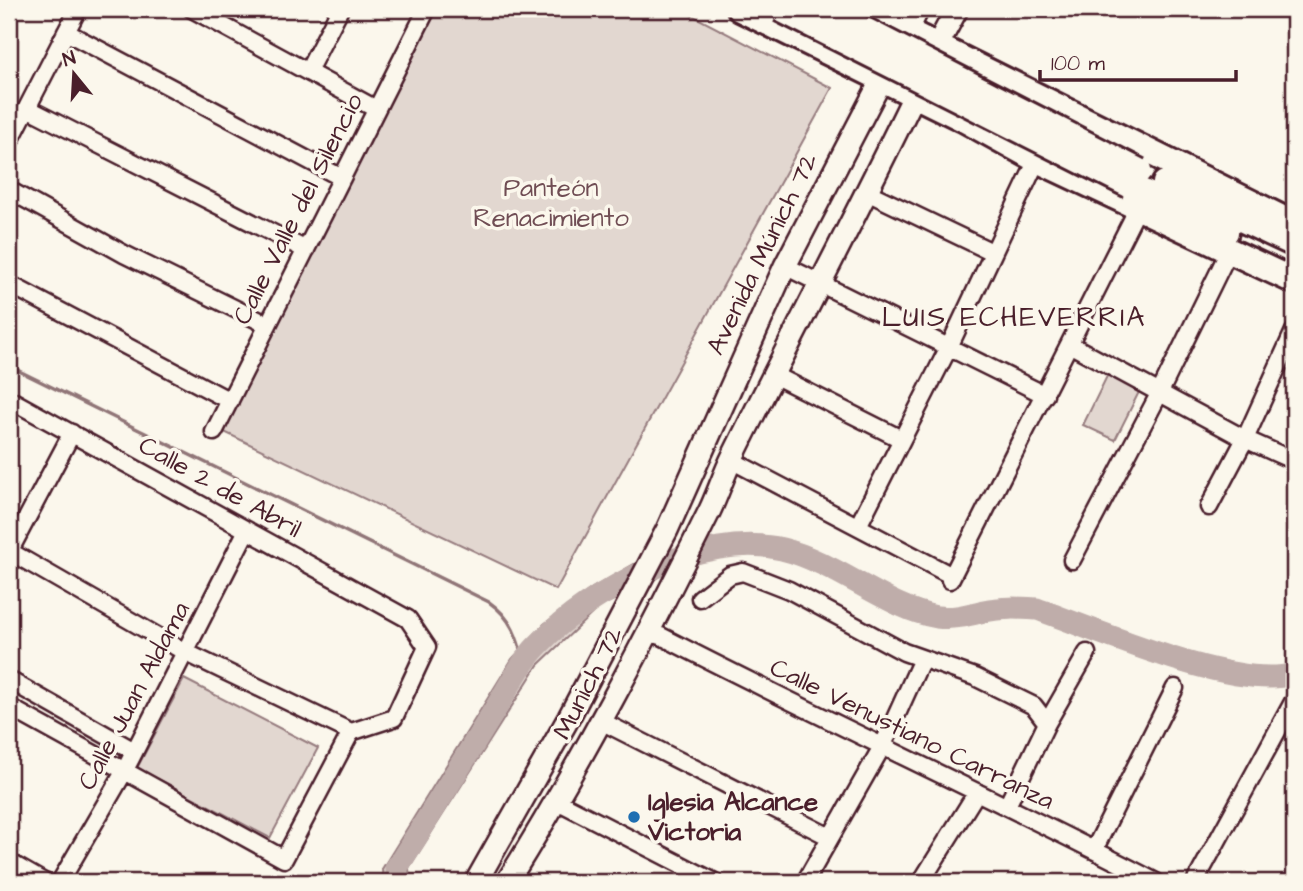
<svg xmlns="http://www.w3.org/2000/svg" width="1303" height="891" viewBox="0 0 1303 891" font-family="'Architects Daughter',sans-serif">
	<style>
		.green { fill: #e2d7d0; stroke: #967b7e; stroke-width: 2 }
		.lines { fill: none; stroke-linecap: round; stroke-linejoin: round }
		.stream { stroke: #907477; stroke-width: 3.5 }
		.river { stroke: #bfadaa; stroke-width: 23 }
		.minor-casing { stroke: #4a1f2b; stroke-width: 21 }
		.secondary-casing { stroke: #4a1f2b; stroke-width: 26 }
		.trunk-casing { stroke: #4a1f2b; stroke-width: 30 }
		.minor { stroke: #fbf7ec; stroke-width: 16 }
		.secondary { stroke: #fbf7ec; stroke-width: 21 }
		.trunk { stroke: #fbf7ec; stroke-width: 24 }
		.trunk-bridge-casing { stroke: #4a1f2b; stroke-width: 30; stroke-linecap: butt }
		.trunk-bridge { stroke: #fbf7ec; stroke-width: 24 }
		.poi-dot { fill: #1f6fb2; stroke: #fbf7ec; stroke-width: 2.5 }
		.labels { text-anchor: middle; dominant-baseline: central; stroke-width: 7; stroke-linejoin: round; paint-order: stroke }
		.park-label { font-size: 26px; fill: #704d54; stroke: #fbf7ec }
		.street-label { font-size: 26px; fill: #4a1f2b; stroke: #fbf7ec }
		.poi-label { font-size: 26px; font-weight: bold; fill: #4a1f2b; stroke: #fbf7ec; text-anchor: start }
		.neighbourhood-label { font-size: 28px; letter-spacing: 2px; fill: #4a1f2b; stroke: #fbf7ec }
	</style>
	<rect width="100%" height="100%" fill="#fbf7ec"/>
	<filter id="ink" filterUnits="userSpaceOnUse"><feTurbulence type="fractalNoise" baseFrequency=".0143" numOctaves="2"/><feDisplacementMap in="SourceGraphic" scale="14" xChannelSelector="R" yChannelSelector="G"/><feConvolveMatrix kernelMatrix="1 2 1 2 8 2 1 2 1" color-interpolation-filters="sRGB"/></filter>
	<g filter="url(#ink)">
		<path class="green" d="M433,9H680L832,88L556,590L220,430Z
			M1108,374L1140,390L1115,440L1083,425Z
			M693,554L648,584L599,607L538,665L409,868L410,882H383L382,869L512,659L544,624L592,588L643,559Z
			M184,679L318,748L270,838L137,768Z"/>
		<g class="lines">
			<path class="stream" d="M9,366L489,602C512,618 518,638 524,664"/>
			<path class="river" d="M397,882L396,869C428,818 460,767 491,716C506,693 519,664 538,645C591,589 704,530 782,549C836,562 888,609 937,617C954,619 968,615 984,611C1002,607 1019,608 1037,609C1100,631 1234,691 1294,674"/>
			<g class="minor-casing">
				<path id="minor" d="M192,9L376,109
					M66,32L342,178
					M308,71L340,9
					M27,108L306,250
					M9,143L78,9
					M9,190L124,254L268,325
					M867,192L992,252
					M785,266L1045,395
					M9,284L230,401
					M1071,345L1245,439L1294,461
					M774,375L901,439
					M9,399L408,619L427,647L394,718L351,732L284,859L9,707
					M214,432L427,9
					M731,460L952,576
					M1209,507L1245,439L1294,331
					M858,526L949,347L1037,160
					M9,551L185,652L351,732
					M9,552L72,433
					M1072,560L1159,394L1229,251
					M950,580L1138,208
					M700,598L730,575L743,572L789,590L904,652L975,677L1034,706L1047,723
					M646,633L661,636C825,721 993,797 1156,882
					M9,680L134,751
					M601,721L830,837
					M557,801L715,882
					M1007,806L1047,723L1087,653
					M1094,850L1175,688
					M9,862L44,882
					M60,882L124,772L247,530
					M805,882L883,745L922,659
					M921,882L977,792
					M1195,882L1293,702"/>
			</g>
			<g class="secondary-casing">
				<path id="secondary" d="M907,31L918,9
					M937,46L957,9
					M476,882L567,721L667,530L785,266L881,81
					M507,882C582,762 647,637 710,510C718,493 724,474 733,456C792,336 855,218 914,96"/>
			</g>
			<g class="trunk-casing">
				<path id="trunk" d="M740,9L963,119L1037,160L1294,281
					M863,9L1294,224
					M1165,183L1294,244
					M1129,185L1226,232"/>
			</g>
			<use href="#minor" class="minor"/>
			<use href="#secondary" class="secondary"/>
			<use href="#trunk" class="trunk"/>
			<g class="trunk-bridge-casing">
				<path id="trunk-bridge" d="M780,9L1129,185
					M824,9L1139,171"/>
			</g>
			<use href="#trunk-bridge" class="trunk-bridge"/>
		</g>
	</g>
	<circle class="poi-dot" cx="634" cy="817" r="7"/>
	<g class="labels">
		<g class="park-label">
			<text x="551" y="188">Panteón<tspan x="551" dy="30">Renacimiento</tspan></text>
		</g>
		<g class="street-label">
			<text transform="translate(298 209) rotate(-63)">Calle Valle del Silencio</text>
			<text transform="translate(762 254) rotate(-64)">Avenida Múnich 72</text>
			<text transform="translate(220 487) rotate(29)">Calle 2 de Abril</text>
			<text transform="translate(588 683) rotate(-63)">Munich 72</text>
			<text transform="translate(134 696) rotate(-62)">Calle Juan Aldama</text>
			<text transform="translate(912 734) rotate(26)">Calle Venustiano Carranza</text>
		</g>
		<g class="poi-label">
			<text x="648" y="802">Iglesia Alcance<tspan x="648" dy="30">Victoria</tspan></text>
		</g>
		<g class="neighbourhood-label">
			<text x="1014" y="317">LUIS ECHEVERRIA</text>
		</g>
	</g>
	<rect width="1303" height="891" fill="none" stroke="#fbf7ec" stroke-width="35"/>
	<rect x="18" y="18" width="1268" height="856" fill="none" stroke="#4a1f2b" stroke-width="2.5" filter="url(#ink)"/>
	<g transform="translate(74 74) rotate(342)" stroke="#fbf7ec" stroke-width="5" paint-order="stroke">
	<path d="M0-5L12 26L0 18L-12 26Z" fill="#4a1f2b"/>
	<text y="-10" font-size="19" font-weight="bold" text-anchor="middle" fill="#4a1f2b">N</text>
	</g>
	<path d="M1040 70v10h196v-10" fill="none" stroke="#4a1f2b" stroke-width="3.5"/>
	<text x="1051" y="70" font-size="21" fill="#4a1f2b" stroke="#fbf7ec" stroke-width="5" paint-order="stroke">100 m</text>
</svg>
